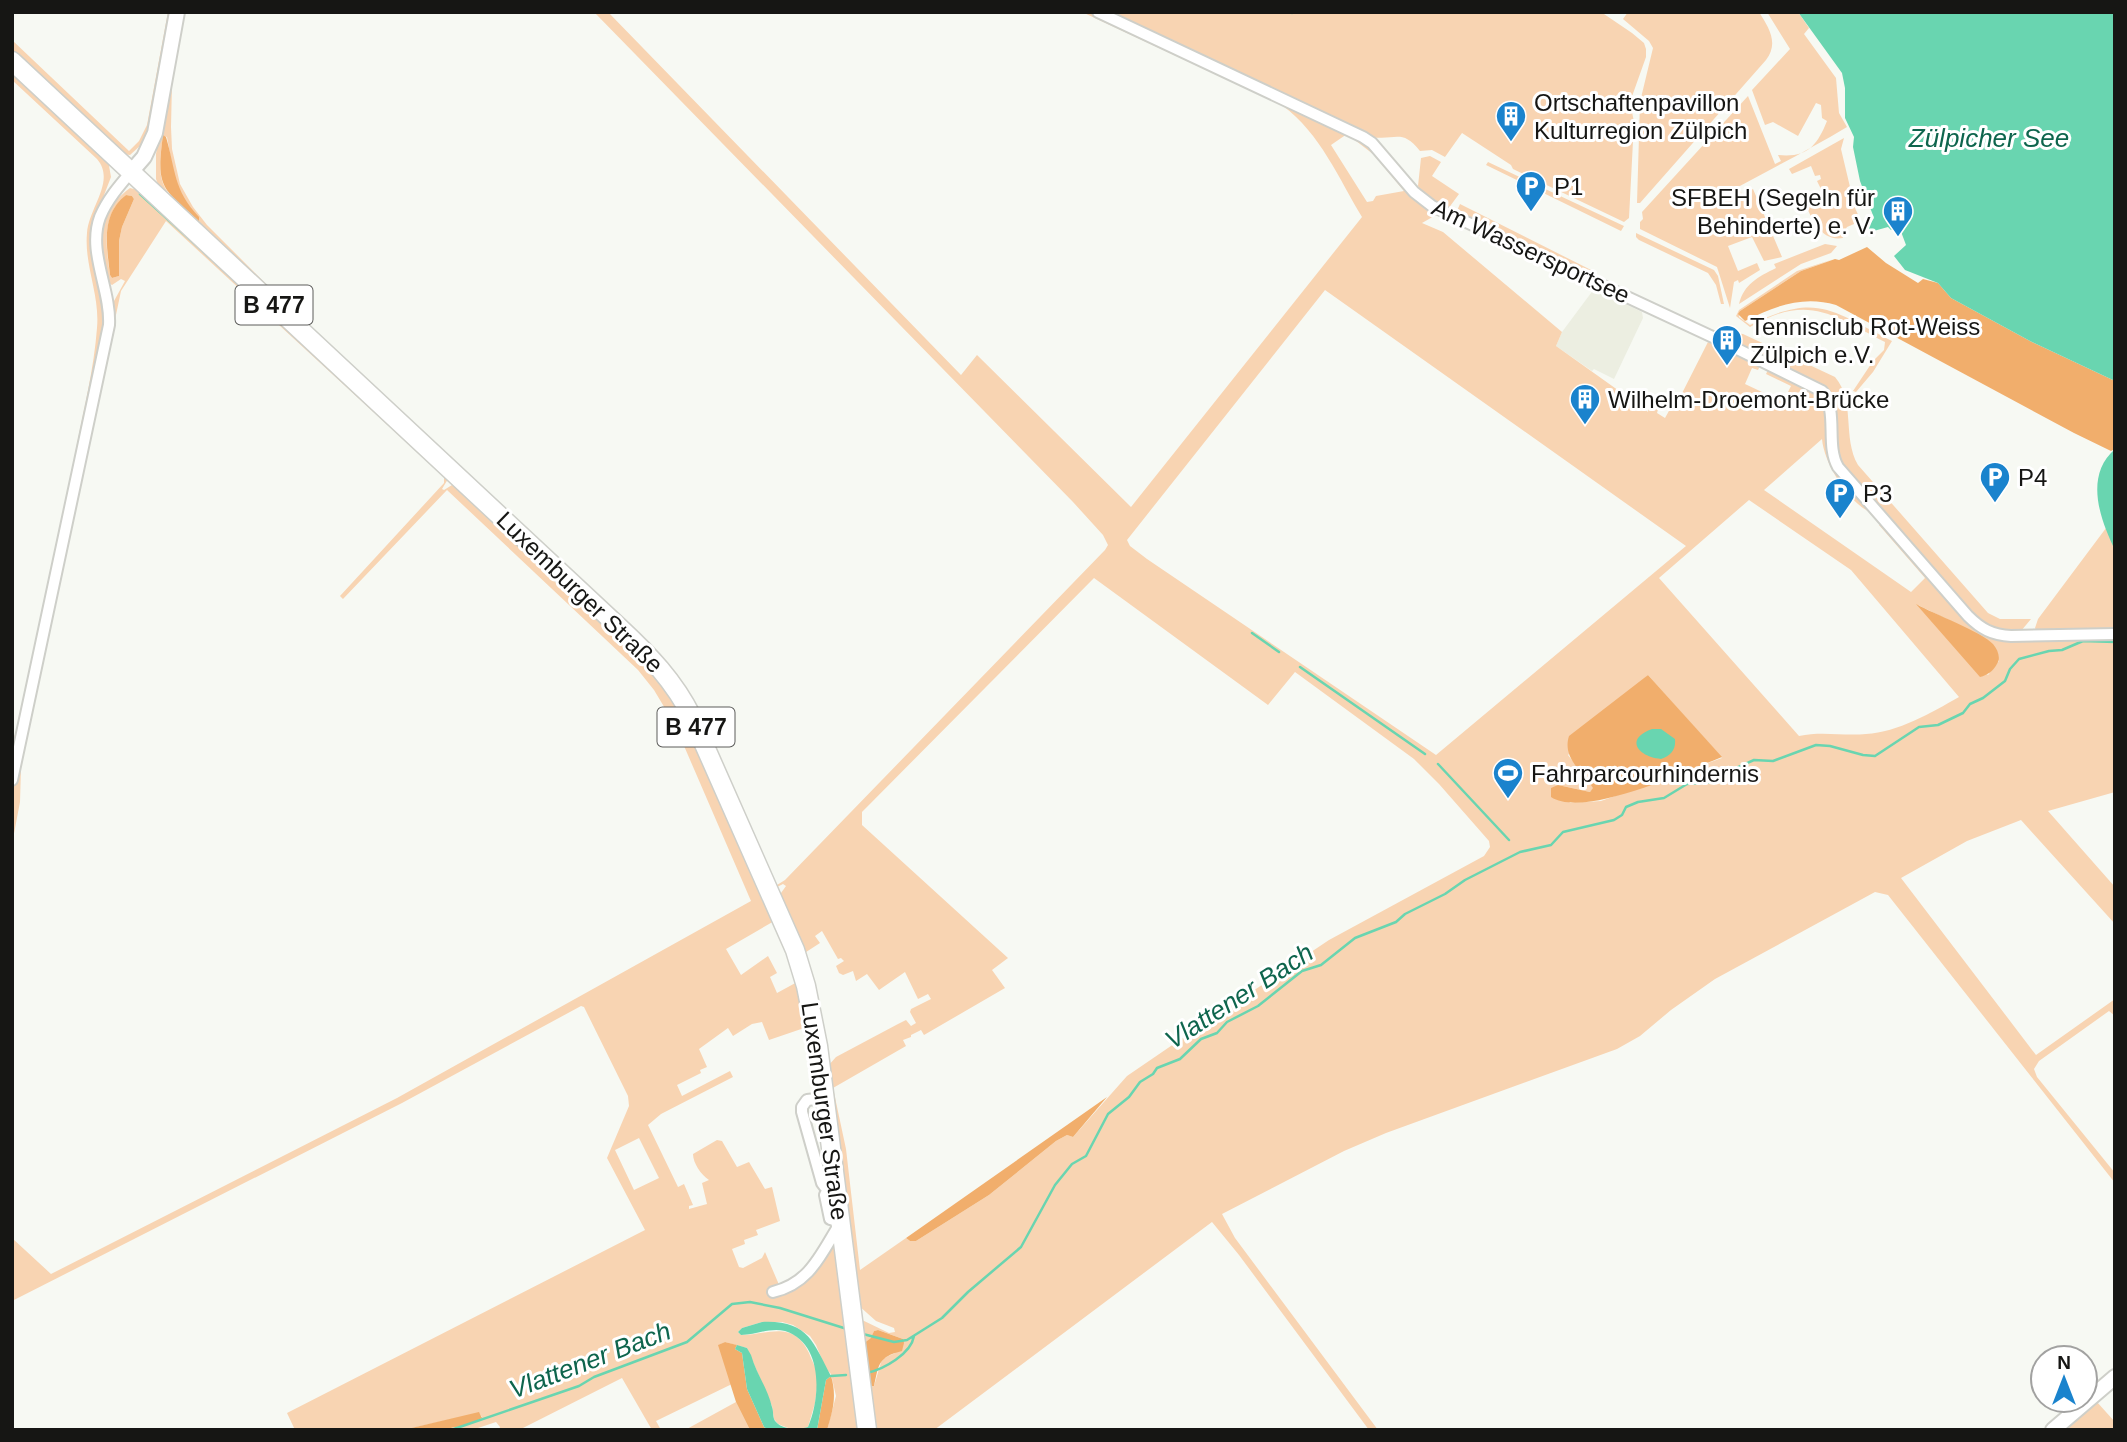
<svg xmlns="http://www.w3.org/2000/svg" width="2127" height="1442" viewBox="0 0 2127 1442" font-family="Arial,sans-serif">
	<style>
		.built { fill: #eceee1 }
		.green { fill: #f8d4b2; fill-rule: evenodd }
		.forest { fill: #f1ae6c }
		.water { fill: #69d5b0 }
		.lines { fill: none; stroke-linecap: round; stroke-linejoin: round }
		.stream { stroke: #69d5b0; stroke-width: 2.5 }
		.minor-casing { stroke: #cecfc9; stroke-width: 14 }
		.tertiary-casing { stroke: #cecfc9; stroke-width: 18 }
		.primary-casing { stroke: #cecfc9; stroke-width: 21 }
		.minor { stroke: #fff; stroke-width: 10 }
		.tertiary { stroke: #fff; stroke-width: 14 }
		.primary { stroke: #fff; stroke-width: 18 }
		.labels { text-anchor: middle; dominant-baseline: central; stroke-width: 6; stroke-linejoin: round; paint-order: stroke }
		.shield { fill: #fff; stroke: #5c5c5a; stroke-width: 2 }
		.shield-label { font-size: 23px; font-weight: bold; fill: #161614 }
		.poi-label { font-size: 24px; fill: #161614; stroke: #fff; text-anchor: start }
		.street-label { font-size: 24px; fill: #161614; stroke: #fff }
		.water-label { font-size: 26px; font-style: italic; fill: #0e654d; stroke: #fff }
	</style>
	<rect width="100%" height="100%" fill="#f7f9f3"/>
	<path class="built" d="M1594,289L1642,312L1643,318L1614,379L1594,369L1592,371L1556,346L1562,332Z"/>
	<path class="green" d="M168,12H172L150,131L142,144L130,155L123,154L12,53V40L129,151L139,141L147,125Z
		M180,12H185L172,83L171,127L172,149L180,184L193,207L207,225L293,311L648,643L677,674L690,694L777,885L785,880L1105,550L1108,545L1103,535L1073,502L594,12H608L961,375L977,355L1131,507L1362,217C1339,179 1320,133 1283,106L1082,12H1091L1349,134L1367,145L1436,215L1422,223L1443,232L1562,332L1556,346L1629,398L1632,395L1644,401V408L1648,412L1649,401L1659,406L1657,413L1665,418L1670,409L1673,411L1708,342L1760,366L1758,370L1752,368L1745,384L1783,402L1791,386L1766,374L1769,368L1820,394L1825,407L1828,450L1870,512C1848,502 1824,463 1822,439L1764,490L1911,592L1925,578L1879,525L1883,524L1974,629L1994,638L2115,637V792L2048,811L2115,887V924L2021,820L1967,841L1901,878L2036,1055L2115,999V1016L2109,1011L2039,1061L2034,1069L2037,1077L2115,1173V1183L1888,895L1875,892L1715,979L1671,1010L1640,1036L1617,1049L1386,1133L1344,1151L1222,1214L1235,1238L1378,1430H1369L1239,1255L1212,1222L934,1430H871L860,1319L889,1333L895,1332L894,1328L876,1321L858,1305L840,1158L838,1127H836L828,1066L836,1057L898,1024L906,1020L911,1026L916,1023L910,1012L911,1009L931,999L928,994L918,999L905,972L879,990L867,974L856,981L853,971L843,975L839,973L836,966L844,961L841,958L838,959L822,931L815,936L820,943L803,954L779,901L781,893L786,886L783,884L777,887H772L688,700L160,190L156,179V154ZM1347,134L1373,154L1404,191L1376,196L1373,201L1367,202L1331,145ZM163,136L167,137L175,182L181,195L199,220C160,191 156,184 163,136ZM1325,290L1686,546L1436,755L1147,559L1130,546L1127,540ZM1749,500L1851,570L1959,697C1931,713 1898,732 1866,734C1843,736 1821,731 1799,736L1659,578ZM1094,578L1268,705L1295,672L1414,759L1439,784L1489,841L1490,847L1484,856L1329,940L1187,1035L1127,1076L1073,1137L1067,1135L1056,1141L989,1195L916,1241H910L906,1238L860,1270L846,1149L833,1088L906,1046L903,1040L911,1037V1035L921,1030L924,1035L1005,988L992,970L1008,958L862,825V812ZM1918,605L1967,629L1999,661L1988,675ZM1648,675L1722,758L1601,801L1570,803L1558,785L1590,792L1594,788L1568,755ZM878,1330L903,1339L895,1353L882,1359L874,1386L863,1344L872,1338L874,1331Z
		M1103,12H1601L1632,33L1644,43L1646,49V57L1630,102L1634,122L1629,218L1624,222L1513,169L1511,165L1462,133L1445,157L1432,150L1420,151C1402,128 1395,141 1372,137L1223,65Z
		M1628,12H1759C1769,28 1779,43 1766,60L1640,203H1637L1640,102L1653,48L1649,41L1623,19Z
		M1767,12H1798L1809,28L1804,34L1836,78L1839,113L1847,127C1812,148 1775,167 1738,187L1742,194L1753,189L1782,257L1764,261L1752,237L1728,246L1738,271L1757,263L1760,270L1739,283L1738,280L1734,282L1730,308L1717,267L1640,229V222L1643,219L1642,212L1748,96L1775,164L1781,161L1778,155C1807,158 1817,146 1827,121L1822,118L1821,105L1816,103L1798,136L1773,122L1765,125L1752,90L1790,49Z
		M12,68L108,160L111,177L94,221L105,302L104,327L12,767V735L17,736C37,640 58,545 76,449C84,409 94,368 97,328C100,295 84,265 87,233C89,207 116,181 97,159L12,80Z
		M1844,138L1841,149L1855,208L1861,221L1847,227L1842,235L1843,238C1822,242 1812,220 1805,203L1824,195L1817,181L1821,179L1820,175L1815,176L1811,166L1792,174L1789,169Z
		M1430,156L1441,162L1432,176L1459,194L1448,209C1437,203 1423,197 1418,186L1421,158Z
		M1488,162L1624,226L1621,231L1486,165Z
		M130,188L145,192L446,472L448,479L442,489L444,490L452,485L462,486L643,656L661,676L677,698L764,892L761,898L763,902L770,905L776,920L726,949L741,975L768,956L777,973L770,977L777,993L799,981L810,1026L769,1040L762,1022L752,1024L733,1036L728,1028L699,1049L707,1067L700,1070L701,1073L677,1085L682,1096L730,1071L733,1077L661,1114L648,1125L678,1187L684,1184L693,1205L689,1206V1209L707,1204L702,1183L709,1180C701,1175 693,1163 693,1154L717,1140L722,1141L737,1167L749,1162L765,1189L772,1187L780,1221L756,1230L758,1235L744,1240L745,1244L732,1249L739,1267L743,1268L762,1258L765,1252L780,1287L800,1277L829,1236C823,1251 809,1273 795,1282C787,1288 777,1288 768,1290L769,1295C803,1287 821,1266 834,1235L857,1430H827L836,1396L831,1374L826,1369L816,1345L810,1336L793,1325L782,1322H762L742,1328L738,1332L741,1335C768,1335 793,1319 809,1353C812,1362 818,1370 818,1379L815,1403L808,1427L802,1429L788,1428L778,1424L774,1419L772,1406L747,1348L725,1342L719,1345L732,1384L656,1421L661,1430H652L622,1378L519,1430H499L500,1427L496,1422L472,1430H448L482,1417L479,1413L403,1430H295L287,1413L645,1230L607,1158L629,1106L628,1096L584,1007L581,1006L402,1103L12,1301V1238L51,1274L397,1098L751,901L675,725L654,690L638,670L447,490L343,599L340,596L444,483V477L166,221L121,291L21,767L20,802L12,844V790L20,762L111,337L114,301L125,281L121,279L112,285L109,283C100,243 92,217 130,188ZM126,195L132,196L134,199L122,227L119,241V276L112,278L110,275C106,247 101,215 126,195ZM639,1138L659,1178L634,1190L615,1150Z
		M1460,204L1593,271L1590,275L1456,213Z
		M1636,233L1714,270L1718,276L1724,304H1721L1716,285L1708,273L1639,240L1636,237Z
		M1825,244L1837,246L1831,253L1801,264L1739,304C1744,284 1758,277 1776,268L1774,264Z
		M1834,259L1801,271L1740,311L1739,317L1750,325C1817,292 1831,310 1892,341L1873,372L1856,392L1853,391L1873,361L1884,350L1885,342C1833,315 1808,293 1750,327L1736,316L1739,310L1797,271Z
		M1728,332L1743,334L1835,377C1856,402 1842,437 1858,465L1988,613L2000,619H2031L2021,631L2001,632L1984,627L1847,472L1839,460L1831,402L1734,344Z
		M2115,516V630L2037,632L2035,628L2038,619Z
		M2115,1382V1388L2097,1402L2115,1422V1430H2059Z
		M736,1402L750,1430H685Z"/>
	<path class="forest" d="M163,135L166,137C176,171 173,189 199,217V221C161,188 156,187 163,135Z
		M126,195L132,196L134,199L122,227L119,241V276L112,278L110,275C107,247 100,215 126,195Z
		M1867,247L1886,263L1918,283L1923,279L1938,283L1951,298L2030,341L2115,381V449L2111,451L2074,433L1836,305C1803,295 1775,306 1745,321L1738,314L1740,311L1801,271L1835,259L1839,260Z
		M1916,604C1934,614 1982,632 1993,644C1998,650 2001,658 1997,664C1993,671 1988,675 1980,677Z
		M1648,675L1722,757C1686,771 1584,819 1551,797V788L1558,785L1590,792L1593,788C1582,771 1562,758 1569,736Z
		M1107,1097L1073,1137L1067,1135L1056,1141L989,1195L916,1241H910L906,1238Z
		M878,1330L903,1339L904,1343L902,1351C878,1357 879,1364 874,1386H869L863,1344L871,1338L874,1331Z
		M725,1342L737,1345L735,1349L742,1353L747,1389L764,1427L769,1430H750L736,1402L718,1345Z
		M831,1376C837,1396 833,1410 827,1430H817L826,1380Z
		M479,1412L482,1418C458,1431 431,1430 403,1430Z"/>
	<path class="water" d="M1798,12H2115V381L2030,341L1951,298L1938,283L1905,270L1894,256L1906,245L1900,229L1891,230L1888,227L1870,232L1868,227L1874,218L1860,181L1853,147L1854,137L1845,118V88L1842,73Z
		M2115,449V550C2100,519 2084,476 2115,449Z
		M1652,729H1661L1675,739C1676,750 1671,755 1661,759C1638,757 1624,739 1652,729Z
		M762,1322C808,1320 813,1342 831,1376L826,1380L817,1430H769L764,1427L747,1389L742,1353L735,1349L737,1345L747,1348L751,1355C756,1373 768,1389 772,1407C774,1412 772,1418 776,1422C783,1430 799,1430 808,1427C821,1397 823,1343 785,1331C770,1327 756,1335 741,1335L738,1332L742,1328Z"/>
	<g class="lines">
		<path class="stream" d="M1290,12L1292,13
			M140,194L218,265
			M1252,633L1279,652
			M1300,667L1425,754
			M1438,764L1509,840
			M863,1334L894,1342L907,1340L942,1318L968,1292L1021,1247L1055,1185L1072,1164L1086,1156L1108,1114L1129,1097L1140,1082L1153,1074L1157,1068L1180,1059L1201,1039L1217,1033L1227,1022L1258,1006L1302,971L1321,965L1355,938L1396,922L1405,914L1445,894L1465,880L1520,852L1551,845L1563,832L1614,820L1622,815L1626,807L1638,802L1664,798L1687,784L1713,782L1734,769L1754,760L1773,761L1816,745L1830,746L1863,755L1875,756L1919,727L1938,725L1963,713L1970,704L1983,698L2005,681L2010,669L2019,659L2049,651L2062,650L2083,641L2115,642
			M867,1373C884,1369 911,1354 914,1336
			M831,1376L846,1375
			M451,1430L579,1386L594,1377L687,1342L732,1304L750,1302L780,1308L847,1329"/>
		<g class="minor-casing">
			<path id="minor" d="M1098,12L1363,137L1372,143L1414,192L1432,206L1717,339L1822,391C1839,411 1825,444 1838,467L1968,616C1981,629 1992,635 2011,636L2115,634
				M12,780L109,325C111,289 87,252 100,217C107,200 119,186 131,172
				M825,1098L807,1100L802,1107V1112L822,1183L825,1187H832
				M773,1292C811,1283 821,1253 841,1222L830,1219L825,1195L828,1189L836,1186"/>
		</g>
		<g class="tertiary-casing">
			<path id="tertiary" d="M131,172L144,157L155,133L177,12
				M2053,1430L2115,1377"/>
		</g>
		<g class="primary-casing">
			<path id="primary" d="M12,61L620,628C649,655 674,681 692,717L795,950L806,986L818,1046L867,1430"/>
		</g>
		<use href="#minor" class="minor"/>
		<use href="#tertiary" class="tertiary"/>
		<use href="#primary" class="primary"/>
	</g>
	<defs>
		<g id="building-pin" transform="scale(1.575)"><path d="M0 17L-7.5 6A9.5 9.5 0 1 1 7.5 6Z" fill="#1a83cd" stroke="#fff"/><path d="M-4-6H4V6H1V3H-1V6H-4ZM-2.5-4.3h1.7v1.8h-1.7ZM.8-4.3h1.7v1.8H.8ZM-2.5-1h1.7V.8h-1.7ZM.8-1h1.7V.8H.8Z" fill="#fff"/></g>
		<g id="parking-pin" transform="scale(1.575)"><path d="M0 17L-7.5 6A9.5 9.5 0 1 1 7.5 6Z" fill="#1a83cd" stroke="#fff"/><path d="M-3.5-5.5H1a3.5 3.5 0 0 1 0 7H-1V5.5H-3.5ZM-1-3.4V-.6H.8a1.4 1.4 0 0 0 0-2.8Z" fill="#fff"/></g>
		<g id="stadium-pin" transform="scale(1.575)"><path d="M0 17L-7.5 6A9.5 9.5 0 1 1 7.5 6Z" fill="#1a83cd" stroke="#fff"/><path d="M0-5a6.5 5 0 1 0 0 10a6.5 5 0 1 0 0-10ZM-3.5-1.8h7v3.6h-7Z" fill="#fff"/></g>
	</defs>
	<g fill-rule="evenodd">
		<use href="#building-pin" x="1511" y="116"/>
		<use href="#parking-pin" x="1531" y="186"/>
		<use href="#building-pin" x="1898" y="211"/>
		<use href="#building-pin" x="1727" y="340"/>
		<use href="#building-pin" x="1585" y="399"/>
		<use href="#parking-pin" x="1995" y="477"/>
		<use href="#parking-pin" x="1840" y="493"/>
		<use href="#stadium-pin" x="1508" y="773"/>
	</g>
	<g class="labels">
		<g class="shield">
			<rect x="235.5" y="285.5" width="77" height="39" rx="5"/>
			<rect x="657.5" y="707.5" width="77" height="39" rx="5"/>
		</g>
		<g class="shield-label">
			<text x="274" y="305">B 477</text>
			<text x="696" y="727">B 477</text>
		</g>
		<g class="poi-label">
			<text x="1534" y="102">Ortschaftenpavillon<tspan x="1534" dy="28">Kulturregion Zülpich</tspan></text>
			<text x="1554" y="186">P1</text>
			<text x="1875" y="197" text-anchor="end">SFBEH (Segeln für<tspan x="1875" dy="28">Behinderte) e. V.</tspan></text>
			<text x="1750" y="326">Tennisclub Rot-Weiss<tspan x="1750" dy="28">Zülpich e.V.</tspan></text>
			<text x="1608" y="399">Wilhelm-Droemont-Brücke</text>
			<text x="2018" y="477">P4</text>
			<text x="1863" y="493">P3</text>
			<text x="1531" y="773">Fahrparcourhindernis</text>
		</g>
		<g class="street-label">
			<text transform="translate(1531 251) rotate(25)">Am Wassersportsee</text>
			<text transform="translate(580 592) rotate(44)">Luxemburger Straße</text>
			<text transform="translate(825 1111) rotate(82)">Luxemburger Straße</text>
		</g>
		<g class="water-label">
			<text x="1989" y="138">Zülpicher See</text>
			<text transform="translate(1239 996) rotate(-33)">Vlattener Bach</text>
			<text transform="translate(590 1360) rotate(-21)">Vlattener Bach</text>
		</g>
	</g>
	<rect width="2127" height="1442" fill="none" stroke="#161614" stroke-width="28"/>
	<g transform="translate(2064 1379)"><circle r="33" fill="#ffffff" stroke="#a2a2a1" stroke-width="2"/>
	<path d="M0-5L12 26L0 18L-12 26Z" fill="#1a83cd"/>
	<text y="-10" font-size="19" font-weight="bold" text-anchor="middle" fill="#161614">N</text>
	</g>
</svg>
